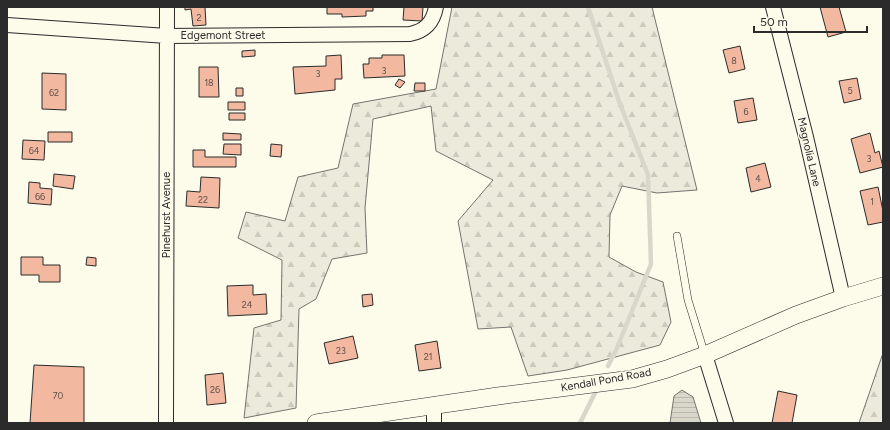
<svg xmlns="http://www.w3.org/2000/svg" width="890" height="430" viewBox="0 0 890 430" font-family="Figtree,sans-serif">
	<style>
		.forest { fill: url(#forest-firs); stroke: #74746e }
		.water { fill: url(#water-rules); stroke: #74746e }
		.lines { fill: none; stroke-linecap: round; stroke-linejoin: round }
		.stream { stroke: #d8d7c9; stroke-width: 4.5 }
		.building { fill: #f2b8a0; stroke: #2b2b2b }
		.service-casing { stroke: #2b2b2b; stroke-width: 8 }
		.minor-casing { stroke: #2b2b2b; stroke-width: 16 }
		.tertiary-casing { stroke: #2b2b2b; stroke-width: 18 }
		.service { stroke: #fdfbea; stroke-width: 7 }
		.minor { stroke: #fdfbea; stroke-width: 14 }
		.tertiary { stroke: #fdfbea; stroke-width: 17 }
		.labels { text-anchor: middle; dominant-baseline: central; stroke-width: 3; stroke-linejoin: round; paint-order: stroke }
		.number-label { font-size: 9px; fill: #5d4e48 }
		.street-label { font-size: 11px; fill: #2b2b2b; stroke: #fdfbea }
	</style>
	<defs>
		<pattern id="forest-firs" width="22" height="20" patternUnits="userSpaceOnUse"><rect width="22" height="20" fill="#ecebdb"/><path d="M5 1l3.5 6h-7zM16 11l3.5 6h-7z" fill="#cbcabc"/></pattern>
		<pattern id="water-rules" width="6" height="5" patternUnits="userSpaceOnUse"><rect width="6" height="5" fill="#d8d7c9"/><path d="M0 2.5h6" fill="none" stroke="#bab9ad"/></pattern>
	</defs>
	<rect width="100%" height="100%" fill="#fdfbea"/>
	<path class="forest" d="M452,7H652L697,190L657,193L622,186L610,215L609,257L636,272L663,282L671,322L660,345L567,370L528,376L511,327L478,329L458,221L493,180L436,151L431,106L373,119L365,208L367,253L332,259L316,299L299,309L296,408L244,418L254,328L281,320L282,260L238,238L246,212L285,221L298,177L338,168L353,104L436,89Z
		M883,353V423H859Z"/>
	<path class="water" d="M682,390L693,397L701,423H670L674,396Z"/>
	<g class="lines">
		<path class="stream" d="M588,7L620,104L648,175L651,264L617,348L608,366
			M580,423L595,393"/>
	</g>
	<path class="building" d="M185,7H205L206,25L193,26L191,9L185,10Z
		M327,7H373V11H366V16L342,17V14H327Z
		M404,7H423L422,21L403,20Z
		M820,7H839L846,32L828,37Z
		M740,46L745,69L729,73L723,50Z
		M255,50V56L242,57V51Z
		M341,55L342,79H335V90L295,94L293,67L326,66V56Z
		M382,55H404L405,76L364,78L363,64H369V58H382Z
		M199,67H218L219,97H199Z
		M42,73L66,74V110L42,109Z
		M857,78L861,99L844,103L839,81Z
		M399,79L405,82L400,88L395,85Z
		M415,83H425V91H414Z
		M236,88H243V96H236Z
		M753,98L757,120L738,123L734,101Z
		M228,102H245V110H228Z
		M229,113H245V120H229Z
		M48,132H72V142H48Z
		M223,133L241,134V140H223Z
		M870,133L875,153L879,151L883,167L860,173L851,139Z
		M23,140L45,141L44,160L22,159Z
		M224,144H241V155L223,154Z
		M271,144L282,145L281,157L270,156Z
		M193,150H205V157H236V167H193Z
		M765,163L771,187L751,192L746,168Z
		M54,174L75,176L73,189L53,186Z
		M201,177L220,178L219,208L186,206L187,191L200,192Z
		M29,182L40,183V188L52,189L51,205L28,203Z
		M878,187L883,211V222L868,225L860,191Z
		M21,257H43V265H60V282H39V275H21Z
		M87,257L96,258V266L86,265Z
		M253,285V295L266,294L267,314L228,316L227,286Z
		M372,294L373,305L363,307L362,295Z
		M353,336L358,358L329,364L324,343Z
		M437,341L441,368L419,371L415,345Z
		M34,365L84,367V423H30Z
		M223,373L226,403L207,405L205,375Z
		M778,391L797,395L792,423H772Z"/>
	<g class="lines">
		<g class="service-casing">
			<path id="service" d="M677,236L688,300L705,355"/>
		</g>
		<g class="minor-casing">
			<path id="minor" d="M773,7L806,137L843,298
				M7,25L167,36L410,34C425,31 433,23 436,7
				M705,355L726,423
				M166,423L167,7
				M434,423V405"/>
		</g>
		<g class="tertiary-casing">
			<path id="tertiary" d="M316,423L498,396L632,379L667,369L705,355L796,315L843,298L883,286"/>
		</g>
		<use href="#service" class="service"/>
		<use href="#minor" class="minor"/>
		<use href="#tertiary" class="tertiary"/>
	</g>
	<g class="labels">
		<g class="number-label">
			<text x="199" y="17">2</text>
			<text x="734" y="60">8</text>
			<text x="384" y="70">3</text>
			<text x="318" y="73">3</text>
			<text x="209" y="82">18</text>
			<text x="850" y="90">5</text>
			<text x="54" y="92">62</text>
			<text x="746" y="111">6</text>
			<text x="34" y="150">64</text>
			<text x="869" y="158">3</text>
			<text x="758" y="178">4</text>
			<text x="40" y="196">66</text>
			<text x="203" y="199">22</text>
			<text x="872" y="201">1</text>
			<text x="247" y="304">24</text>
			<text x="341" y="350">23</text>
			<text x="428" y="356">21</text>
			<text x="215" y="389">26</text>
			<text x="58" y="395">70</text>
		</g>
		<g class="street-label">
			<text x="223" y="35">Edgemont Street</text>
			<text transform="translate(809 152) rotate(77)">Magnolia Lane</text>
			<text transform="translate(166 215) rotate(-90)">Pinehurst Avenue</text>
			<text transform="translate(606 380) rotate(-10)">Kendall Pond Road</text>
		</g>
	</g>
	<rect width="890" height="430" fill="none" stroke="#2b2b2b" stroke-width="16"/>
	<path d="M754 26v6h113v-6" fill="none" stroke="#2b2b2b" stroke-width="2"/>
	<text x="760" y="26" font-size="12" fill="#2b2b2b" stroke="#fdfbea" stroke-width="3" paint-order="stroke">50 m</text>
</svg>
